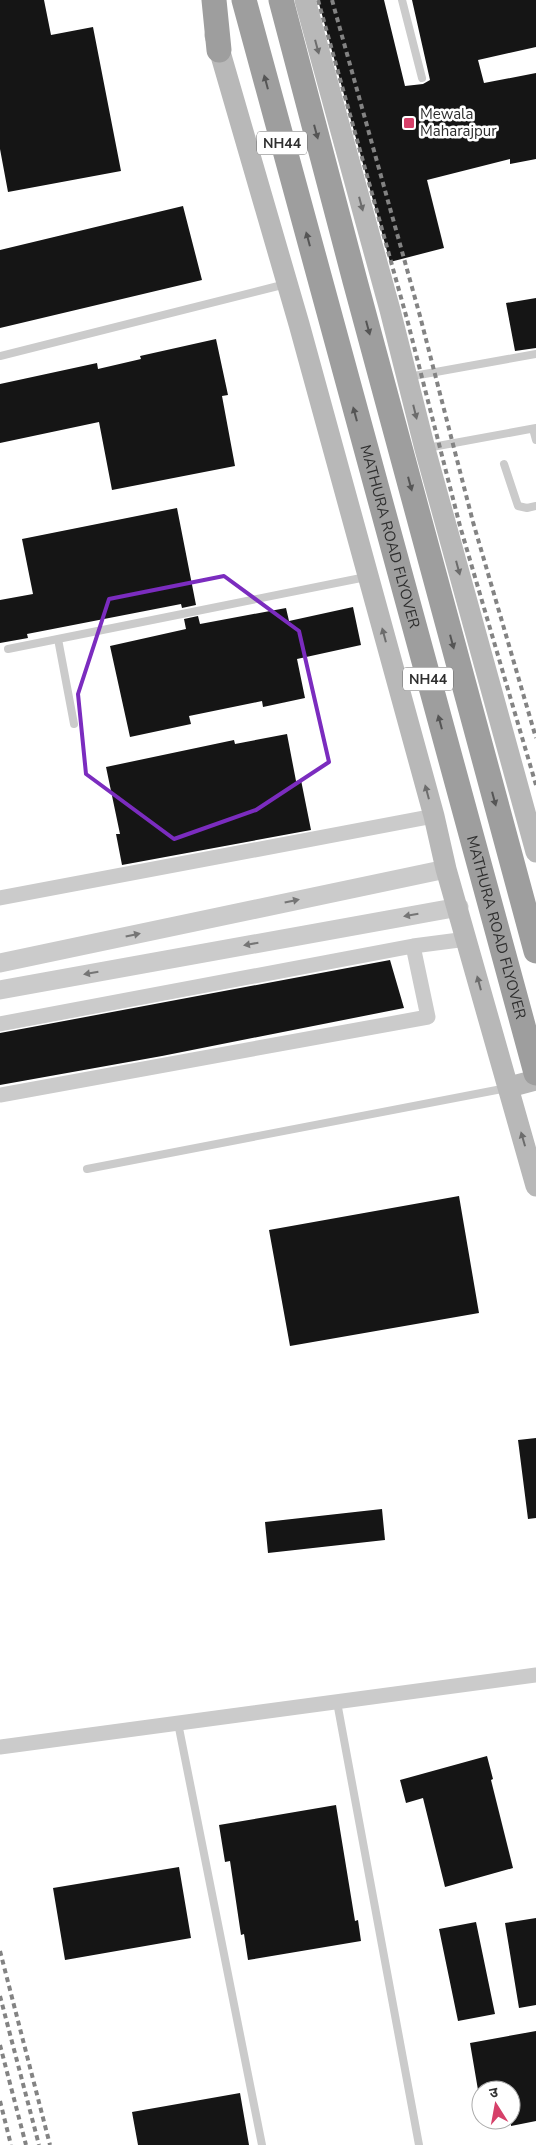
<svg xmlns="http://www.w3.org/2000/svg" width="536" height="2145" viewBox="0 0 536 2145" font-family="'Nunito Sans','Noto Sans Devanagari',sans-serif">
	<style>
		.building { fill: #151515 }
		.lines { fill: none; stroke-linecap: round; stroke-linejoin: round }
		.service { stroke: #cbcbcb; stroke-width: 8 }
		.minor { stroke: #cbcbcb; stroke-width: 15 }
		.tertiary { stroke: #cbcbcb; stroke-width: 19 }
		.secondary { stroke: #b8b8b8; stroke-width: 21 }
		.trunk { stroke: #9e9e9e; stroke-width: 25 }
		.rail { stroke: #838383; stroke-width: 4; stroke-dasharray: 5 4; stroke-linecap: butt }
		.oneway { fill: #6c6c6c }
		.oneway2 { fill: #555 }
		.oneway3 { fill: #757575 }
		.marked { fill: none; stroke: #7b2cbf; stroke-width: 4; stroke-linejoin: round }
		.poi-dot { fill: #d64069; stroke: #fff; stroke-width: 2 }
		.labels { text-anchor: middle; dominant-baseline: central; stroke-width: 5; stroke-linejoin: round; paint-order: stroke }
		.shield { fill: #fff; stroke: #6d6d6d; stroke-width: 1 }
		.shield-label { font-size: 14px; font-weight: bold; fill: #2e2e2e }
		.poi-label { font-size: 15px; fill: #2e2e2e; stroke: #fff; text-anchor: start }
		.street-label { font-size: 15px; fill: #2e2e2e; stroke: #fff }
	</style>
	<rect width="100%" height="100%" fill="#fff"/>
	<path class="building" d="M0,0H44L51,35L93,27L121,171L8,192L0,149Z
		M318,0H384L405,86L423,84L430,80L412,0H536V47L478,60L484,83L536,73V159L510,164V159L427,180L444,248L390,262Z
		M183,206L202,280L0,328V250Z
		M536,298V348L515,351L506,303Z
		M216,339L228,395L222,396L235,466L112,490L99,422L0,443V384L97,363L98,369L141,359L140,356Z
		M177,508L196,605L182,608L181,604L27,634L28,638L0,643V600L33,594L22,539Z
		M353,607L361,645L297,659L305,698L263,707L262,701L189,716L191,724L130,737L110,646L186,629L184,619L198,616L200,624L286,608L289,621Z
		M287,734L296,781L301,780L311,830L122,865L116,834H120L106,767L234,740L235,744Z
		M390,960L404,1008L162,1056L0,1085V1033Z
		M459,1196L479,1313L290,1346L269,1230Z
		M536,1438V1518L528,1519L518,1440Z
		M382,1509L385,1540L268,1553L265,1522Z
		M487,1756L493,1779L491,1780L513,1868L445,1887L423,1798L406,1803L400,1780Z
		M336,1805L355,1921L358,1920L361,1941L248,1960L244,1934L241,1935L230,1861L225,1862L219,1825Z
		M179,1867L191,1938L65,1960L53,1888Z
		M536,1918V2005L519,2008L505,1923Z
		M476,1922L495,2014L458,2021L439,1929Z
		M536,2031V2121L511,2126V2090H478L470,2043Z
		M240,2093L249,2145H138L132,2112Z"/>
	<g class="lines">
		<path class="service" d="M402,0L422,78
			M0,356L286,284
			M408,377L536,354
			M533,429L536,440
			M427,448L536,428
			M504,464L518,506L527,508L536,506
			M58,639L74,724
			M8,649L366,577
			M87,1169L507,1088
			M337,1702L419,2145
			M178,1723L262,2145"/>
		<path class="minor" d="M0,898L434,816
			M0,1024L413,946L467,939
			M0,1095L428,1017L413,946
			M0,1747L536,1675"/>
		<path class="tertiary" d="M0,963L446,869
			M0,990L459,907"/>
		<path class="secondary" d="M305,0L390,310L425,449L536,852
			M215,35L299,324L434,816L446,869L536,1186
			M509,1087L536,1080"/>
		<g class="trunk">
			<path d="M214,0L219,50"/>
			<path id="s1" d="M244,0L536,1073"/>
			<path d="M281,0L355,281L536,951"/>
		</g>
		<path class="rail" d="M318,0L407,319L460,526L536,785
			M332,0L420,316L473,522L536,738
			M0,1951L50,2145
			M0,1996L39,2145
			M0,2045L26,2145
			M0,2101L11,2145"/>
	</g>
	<defs><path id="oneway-solid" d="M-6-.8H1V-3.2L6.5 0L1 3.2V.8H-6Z" transform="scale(1.25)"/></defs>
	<g class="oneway">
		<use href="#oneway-solid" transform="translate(317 47) rotate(75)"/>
		<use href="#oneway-solid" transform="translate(361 204) rotate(75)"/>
		<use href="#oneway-solid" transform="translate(415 412) rotate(76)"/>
		<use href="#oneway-solid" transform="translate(458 568) rotate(75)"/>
		<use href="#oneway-solid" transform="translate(384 635) rotate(-105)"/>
		<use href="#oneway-solid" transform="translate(427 792) rotate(-105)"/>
		<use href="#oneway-solid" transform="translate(479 983) rotate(-105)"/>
		<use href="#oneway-solid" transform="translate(523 1139) rotate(-106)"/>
	</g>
	<g class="oneway2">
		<use href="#oneway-solid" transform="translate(266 82) rotate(-105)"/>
		<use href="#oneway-solid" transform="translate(316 132) rotate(75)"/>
		<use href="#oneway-solid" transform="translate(308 239) rotate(-105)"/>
		<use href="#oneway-solid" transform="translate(368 328) rotate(75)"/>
		<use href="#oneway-solid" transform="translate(355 414) rotate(-105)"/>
		<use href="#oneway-solid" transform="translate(410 484) rotate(75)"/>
		<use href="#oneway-solid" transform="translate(452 642) rotate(75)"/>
		<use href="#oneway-solid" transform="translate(440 722) rotate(-105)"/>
		<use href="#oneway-solid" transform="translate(494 799) rotate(75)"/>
	</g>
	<g class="oneway3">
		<use href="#oneway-solid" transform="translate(292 901) rotate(-12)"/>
		<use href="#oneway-solid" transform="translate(411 915) rotate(170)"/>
		<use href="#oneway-solid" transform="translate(133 935) rotate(-12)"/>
		<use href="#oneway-solid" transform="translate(251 944) rotate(170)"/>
		<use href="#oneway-solid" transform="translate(91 973) rotate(170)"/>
	</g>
	<path class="marked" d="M224,576L299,631L329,762L256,810L174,839L86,774L78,694L109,599Z"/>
	<rect class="poi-dot" x="403" y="117" width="12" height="12" rx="2.5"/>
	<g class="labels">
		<g class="shield">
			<rect x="257" y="131.5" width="50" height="23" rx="4"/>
			<rect x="403" y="667.5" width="50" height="23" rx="4"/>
		</g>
		<g class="shield-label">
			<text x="282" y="143">NH44</text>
			<text x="428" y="679">NH44</text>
		</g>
		<g class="poi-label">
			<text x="420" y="114">Mewala<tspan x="420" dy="17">Maharajpur</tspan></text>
		</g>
		<g class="street-label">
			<text stroke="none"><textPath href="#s1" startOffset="556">MATHURA ROAD FLYOVER</textPath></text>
			<text stroke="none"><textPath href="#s1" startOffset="961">MATHURA ROAD FLYOVER</textPath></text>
		</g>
	</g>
	<g transform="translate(496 2105) rotate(349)"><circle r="24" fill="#ffffff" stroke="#ababab"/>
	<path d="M0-4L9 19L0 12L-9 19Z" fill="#d64069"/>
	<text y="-8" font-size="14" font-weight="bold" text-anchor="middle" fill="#2e2e2e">उ</text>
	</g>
</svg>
